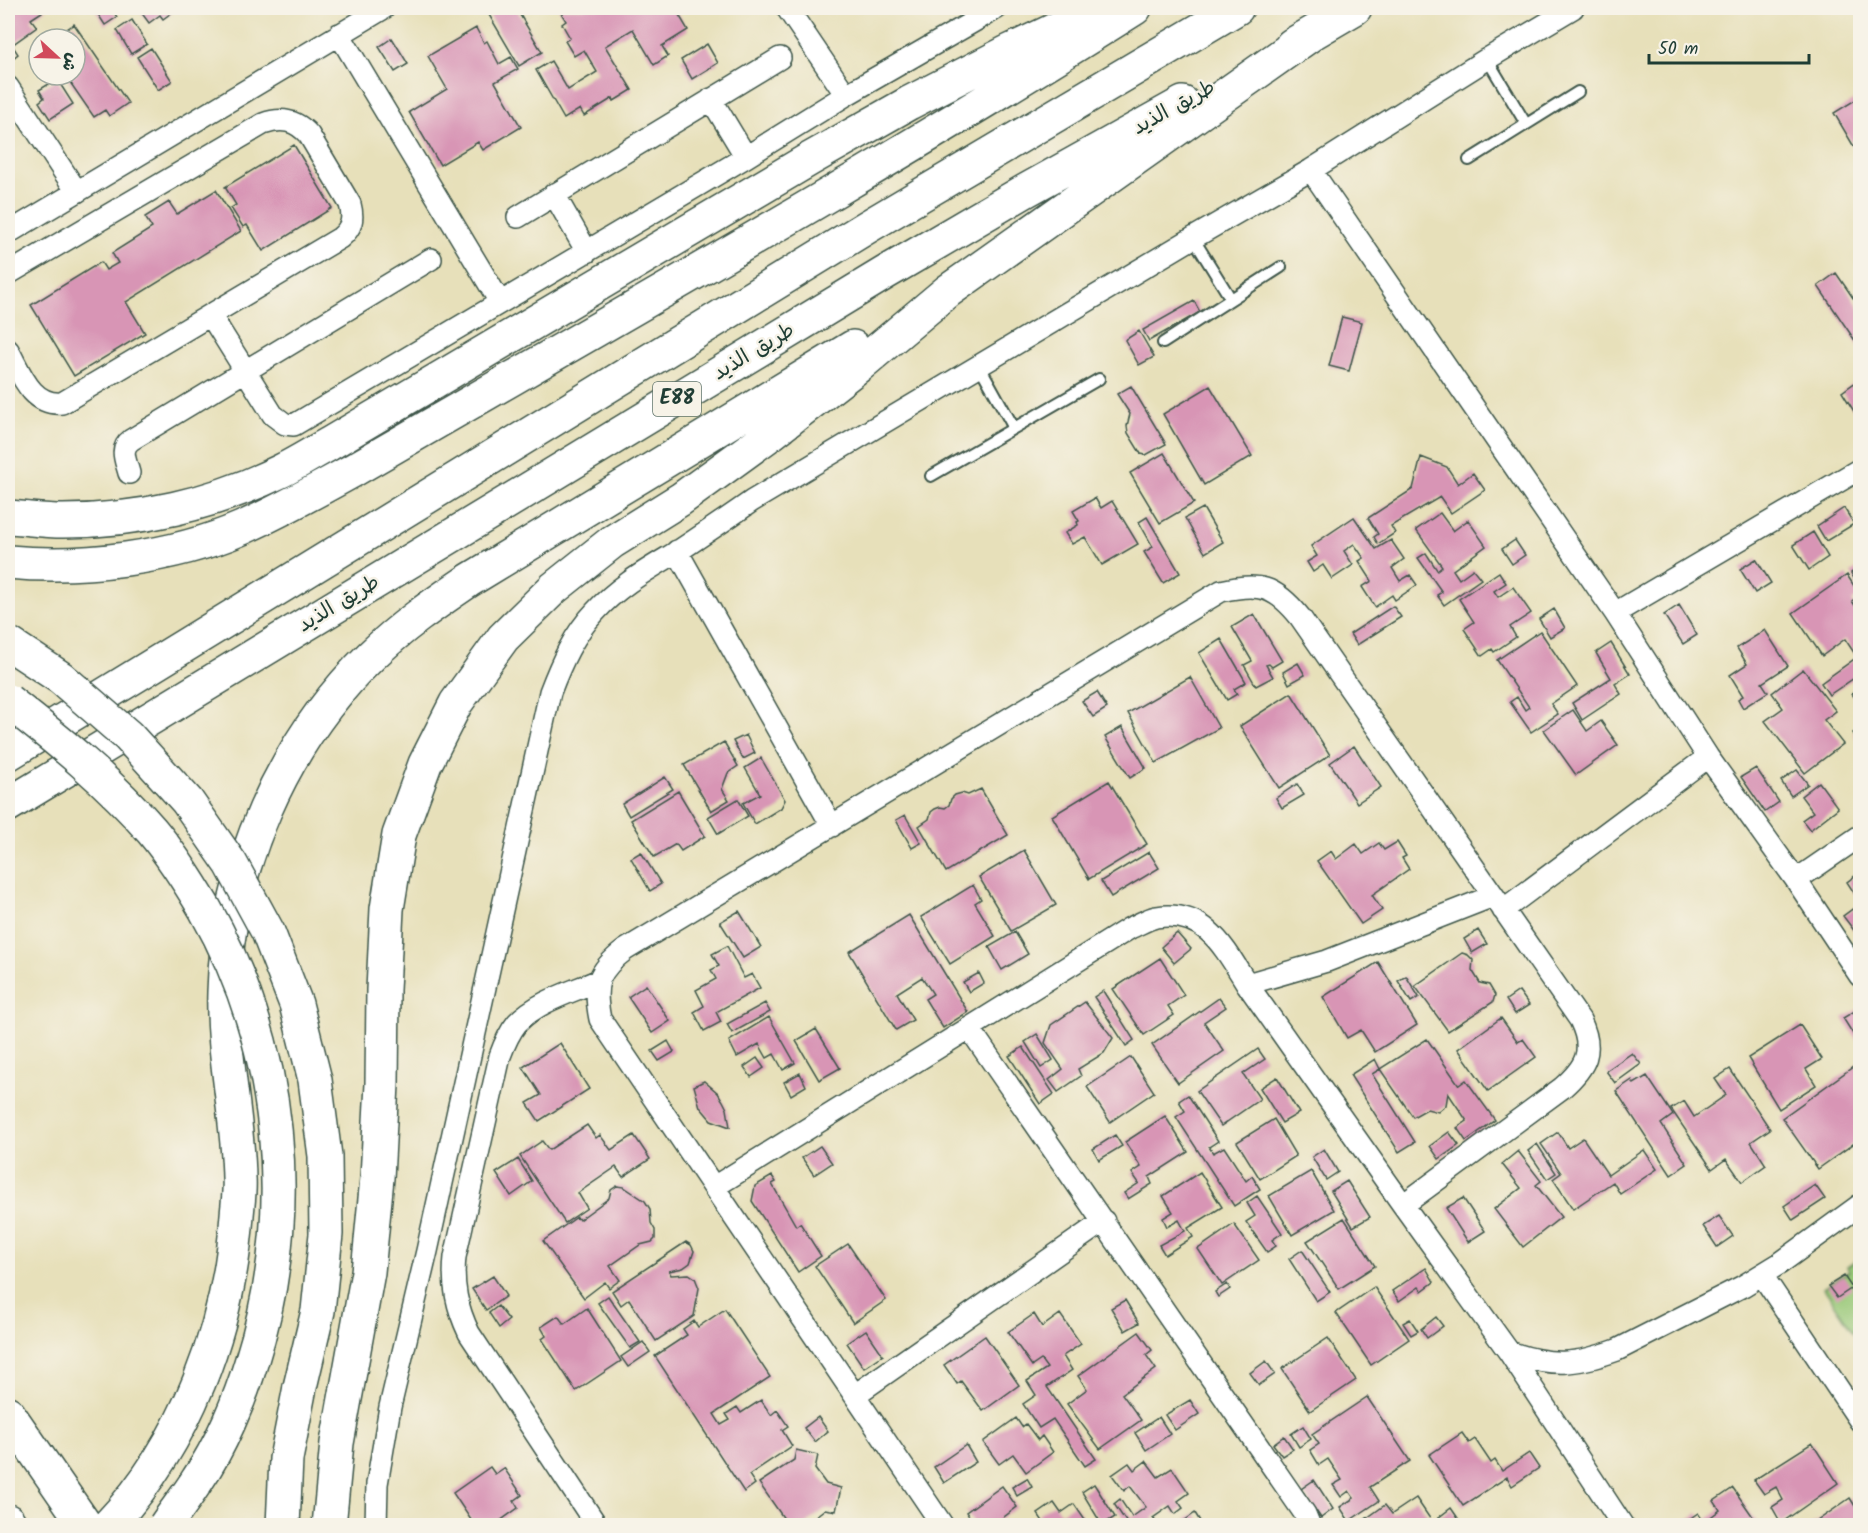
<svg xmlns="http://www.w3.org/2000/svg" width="1868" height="1533" viewBox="0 0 1868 1533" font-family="Kalam,'Playpen Sans Arabic',sans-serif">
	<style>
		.green { fill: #98c877; stroke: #5c8256; stroke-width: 1.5 }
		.building { fill: #d895b5 }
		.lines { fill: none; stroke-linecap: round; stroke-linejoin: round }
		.service-casing { stroke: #3d5548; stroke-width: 14 }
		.minor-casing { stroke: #3d5548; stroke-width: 24 }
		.motorway-casing { stroke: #3d5548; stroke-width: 36 }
		.service { stroke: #fff; stroke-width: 10 }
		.minor { stroke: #fff; stroke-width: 21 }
		.motorway { stroke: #fff; stroke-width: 33 }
		.motorway-bridge-casing { stroke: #3d5548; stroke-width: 36; stroke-linecap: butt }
		.motorway-bridge { stroke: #fff; stroke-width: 33 }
		.labels { text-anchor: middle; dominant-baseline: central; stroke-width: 5; stroke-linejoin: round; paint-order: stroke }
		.shield { fill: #f7f3e8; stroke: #60746a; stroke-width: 1.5 }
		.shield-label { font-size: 20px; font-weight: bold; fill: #1f3d34 }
		.street-label { font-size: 21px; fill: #1f3d34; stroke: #f7f3e8 }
	</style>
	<rect width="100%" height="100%" fill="#f7f3e8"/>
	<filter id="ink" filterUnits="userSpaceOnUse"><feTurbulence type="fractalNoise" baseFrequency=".0167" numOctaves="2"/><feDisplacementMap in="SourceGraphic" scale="12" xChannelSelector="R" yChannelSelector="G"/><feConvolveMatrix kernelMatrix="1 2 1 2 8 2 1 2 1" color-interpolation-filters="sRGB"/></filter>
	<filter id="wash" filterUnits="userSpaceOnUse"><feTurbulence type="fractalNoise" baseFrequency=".008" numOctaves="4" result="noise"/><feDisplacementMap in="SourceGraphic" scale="24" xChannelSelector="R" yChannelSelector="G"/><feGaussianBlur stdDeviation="1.35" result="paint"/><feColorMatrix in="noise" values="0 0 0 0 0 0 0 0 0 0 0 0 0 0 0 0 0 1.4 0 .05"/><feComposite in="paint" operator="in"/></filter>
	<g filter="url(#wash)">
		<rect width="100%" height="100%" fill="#e7e0ba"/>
		<path class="green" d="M1860,1258V1342L1824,1288L1849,1271L1847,1267Z"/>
		<g id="blocks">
			<path class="building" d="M8,8H48L31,19L37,27L12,45L18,54L12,59L8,53Z
				M94,8H111L117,17L105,25Z
				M138,8H178L163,19L160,15L149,23Z
				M485,8H516L542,52L519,66Z
				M558,8H675L688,30L662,46L668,56L654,65L633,29L605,46L632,90L614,101L613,98L584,116L580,109L564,119L536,70L551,61L568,90L597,72L584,50L574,56L565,41L570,38L562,24L566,21Z
				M132,20L147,44L131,54L117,30Z
				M74,24L128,103L109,116L105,110L94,117L65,75H75V39H53Z
				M476,28L484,43L487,41L499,64L511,57L518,69L495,82L521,127L483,150L478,142L440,165L409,112L447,89L428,56Z
				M392,38L408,64L395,72L379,47Z
				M707,44L718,63L692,79L681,60Z
				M151,48L172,81L158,90L137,57Z
				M57,79L73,104L50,119L39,102L44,98L39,90Z
				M1860,97V157L1834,113Z
				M294,145L332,208L263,251L247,225L243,227L231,208L236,205L225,187Z
				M216,190L241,231L126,302L145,333L74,376L31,305L101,262L106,270L118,263L112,253L152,228L145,217L169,202L177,214Z
				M1836,273L1860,308V348L1818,286Z
				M1194,301L1200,312L1149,341L1143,330Z
				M1342,317L1362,322L1349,371L1329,366Z
				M1139,331L1154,357L1139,365L1125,340Z
				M1860,379V421L1842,392Z
				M1131,386L1166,444L1146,455L1141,454L1128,433L1127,426L1130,414L1117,394Z
				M1210,386L1252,456L1204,485L1163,414Z
				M1164,453L1194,503L1160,523L1130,473Z
				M1421,457L1447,467L1458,484L1473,473L1485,490L1451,513L1440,497L1391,526L1395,533L1378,544L1374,537L1378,534L1368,518L1413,489Z
				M1095,498L1101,508L1112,501L1138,544L1102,565L1085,537L1072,544L1065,533L1078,525L1077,522L1079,521L1073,511Z
				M1203,508L1223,542L1205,553L1185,518Z
				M1844,508L1854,524L1826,541L1817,526Z
				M1440,513L1453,531L1468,520L1486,546L1453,570L1459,579L1473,569L1481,579L1444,605L1437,595L1442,592L1418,558L1426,553L1437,570L1442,566L1416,530Z
				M1147,517L1180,573L1163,583L1144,552L1153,547L1139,522Z
				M1354,517L1376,549L1391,540L1404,559L1392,568L1400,581L1410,575L1417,585L1395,600L1392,595L1375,607L1362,587L1372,581L1359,561L1364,558L1354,544L1344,551L1353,565L1332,579L1323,565L1313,572L1307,562L1317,556L1311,546Z
				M1813,532L1828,557L1809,570L1793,545Z
				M1515,540L1525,555L1512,564L1502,549Z
				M1756,559L1771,583L1755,593L1740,569Z
				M1860,567V589L1851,573Z
				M1499,572L1506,583L1494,591L1498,597L1513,587L1531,613L1510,627L1516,637L1494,652L1492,649L1482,656L1464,629L1474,622L1459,599Z
				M1847,575L1860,595L1852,601L1860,613V674L1829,695L1821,683L1857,657L1845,639L1822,656L1793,613Z
				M1679,605L1697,635L1683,644L1664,615Z
				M1393,606L1401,617L1357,645L1350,634Z
				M1554,609L1565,628L1550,637L1539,619Z
				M1254,614L1282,661L1272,667L1269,664L1266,665L1273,677L1256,686L1244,665L1252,661L1232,627Z
				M1765,630L1788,666L1762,683L1768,692L1743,708L1738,699L1743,696L1730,675L1747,664L1737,648Z
				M1540,631L1577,686L1551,704L1558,714L1531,732L1510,702L1517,697L1525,710L1529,707L1497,660Z
				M1221,639L1246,682L1234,689L1237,694L1227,700L1199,653Z
				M1611,643L1630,674L1615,684L1621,694L1582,720L1572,703L1611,678L1596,653Z
				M1298,663L1305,675L1289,684L1283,672Z
				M1803,669L1836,711L1824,720L1843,744L1805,773L1765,721L1783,708L1772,693Z
				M1190,677L1219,728L1156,763L1128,713Z
				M1860,688V705L1852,694Z
				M1097,692L1107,708L1093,717L1082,701Z
				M1291,693L1330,755L1279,788L1240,726Z
				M1573,710L1587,731L1601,721L1618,745L1576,775L1544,730Z
				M1122,727L1146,768L1130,778L1105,737Z
				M1860,728V745L1853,733Z
				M746,735L755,753L743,759L733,741Z
				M724,742L738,766L728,773L722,789L729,800L711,811L684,765Z
				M1354,746L1381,787L1357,803L1330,763Z
				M761,758L785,800L781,808L755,824L743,803L760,794L745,768Z
				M1756,768L1779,802L1765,812L1741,777Z
				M1797,770L1808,784L1791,796L1781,781Z
				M665,777L673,789L629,816L622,804Z
				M1109,781L1147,844L1089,879L1052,816Z
				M1819,782L1838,808L1810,830L1802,820L1813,812L1801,796Z
				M1297,784L1304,795L1282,808L1276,798Z
				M981,789L1008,835L946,872L919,826L929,819L931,812L935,809L940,807L945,808L949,805L951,799L955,795L962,793L968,795Z
				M678,791L705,836L681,851L676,844L654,857L631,820Z
				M738,799L748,816L718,834L708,817Z
				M905,815L921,843L912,848L896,820Z
				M1397,842L1406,856L1402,858L1409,869L1372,895L1382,910L1361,924L1317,861L1331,851L1336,859L1356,844L1363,854L1379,843L1384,850Z
				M1024,850L1056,905L1011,931L979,877Z
				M641,852L661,884L650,891L631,858Z
				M1149,852L1159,868L1111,897L1101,881Z
				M1860,872V902L1847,882Z
				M973,885L981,899L975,903L995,936L950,964L921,917Z
				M1858,905L1860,909V936L1859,937L1843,916Z
				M739,911L761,947L743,958L720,922Z
				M909,915L968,1012L943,1028L925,999L933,994L922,977L897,993L913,1020L896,1030L849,952Z
				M1478,930L1487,944L1472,953L1464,939Z
				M1015,932L1028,954L1002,970L989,947Z
				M1177,933L1191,949L1174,963L1161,947Z
				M727,946L744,978L752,974L760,988L716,1012L721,1022L704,1031L694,1012L704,1006L696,990L716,979L711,970L719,966L712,954Z
				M1462,953L1468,955L1473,960L1472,970L1480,983L1489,985L1495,995L1493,1002L1448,1031L1415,986Z
				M1160,958L1184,995L1168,1006L1174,1015L1144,1035L1113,989Z
				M1378,962L1417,1025L1375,1052L1361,1030L1347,1038L1323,997Z
				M979,973L984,983L969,992L963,982Z
				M1406,976L1419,997L1411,1002L1398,981Z
				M646,985L670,1021L652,1033L628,997Z
				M1103,991L1134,1040L1126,1046L1094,997Z
				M1519,991L1529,1005L1515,1014L1506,1000Z
				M1219,998L1226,1007L1204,1022L1224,1051L1178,1083L1152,1045Z
				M1085,1002L1113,1038L1104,1053L1078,1069L1081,1076L1058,1092L1049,1080L1063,1069L1045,1043L1051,1025Z
				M765,1003L770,1012L732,1033L727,1024Z
				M1858,1009L1860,1014V1041L1858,1042L1843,1018Z
				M769,1017L795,1063L783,1070L774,1054L767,1058L759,1044L737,1057L729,1041Z
				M1501,1018L1518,1042L1523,1039L1536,1057L1488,1091L1458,1049Z
				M1800,1025L1822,1059L1806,1069L1816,1085L1779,1109L1748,1058Z
				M816,1029L840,1068L819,1080L796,1041Z
				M1037,1034L1053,1060L1041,1068L1025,1042Z
				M1427,1039L1459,1085L1466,1080L1495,1120L1466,1141L1457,1128L1467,1121L1448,1093L1446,1105L1438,1112L1427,1109L1413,1117L1380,1069L1372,1074L1415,1142L1399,1152L1350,1075L1375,1059L1380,1069Z
				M668,1041L674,1052L659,1061L652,1051Z
				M560,1043L589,1089L539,1121L527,1103L541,1095L523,1067Z
				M1023,1047L1054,1094L1040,1104L1009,1056Z
				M1258,1049L1265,1059L1243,1074L1260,1099L1221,1126L1197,1091Z
				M1632,1053L1641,1064L1615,1083L1606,1071Z
				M1131,1057L1154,1092L1110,1122L1087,1087Z
				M757,1058L764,1068L751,1077L744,1067Z
				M1860,1062V1139L1818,1169L1782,1118Z
				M1730,1069L1770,1129L1751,1142L1766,1165L1742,1182L1726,1159L1712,1169L1671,1109L1684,1101L1694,1117L1726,1095L1715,1079Z
				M800,1073L806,1086L791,1095L784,1082Z
				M1647,1076L1673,1115L1661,1124L1687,1164L1671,1175L1616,1091L1632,1080L1634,1084Z
				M1277,1077L1299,1113L1282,1123L1260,1088Z
				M704,1081L718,1093L723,1101L727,1109L730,1127L711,1120L700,1107L694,1086Z
				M1188,1095L1218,1141L1209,1147L1213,1153L1224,1147L1246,1181L1252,1176L1260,1189L1234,1206L1176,1117L1185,1111L1179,1101Z
				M1165,1116L1188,1152L1149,1177L1152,1184L1128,1199L1124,1193L1139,1183L1132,1173L1141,1167L1125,1142Z
				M1274,1119L1296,1156L1260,1179L1237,1142Z
				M587,1125L596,1138L600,1135L611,1150L634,1135L650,1159L623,1177L616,1167L578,1193L587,1208L565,1223L520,1156L542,1141L549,1150Z
				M1449,1132L1459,1145L1439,1159L1430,1146Z
				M1558,1132L1568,1148L1583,1138L1608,1175L1644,1150L1657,1169L1620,1194L1613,1182L1573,1209L1553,1179L1561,1173L1541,1144Z
				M1115,1135L1122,1146L1099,1160L1093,1149Z
				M1537,1144L1556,1173L1547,1179L1528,1151Z
				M820,1146L832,1163L814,1175L802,1158Z
				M1324,1149L1338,1172L1326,1180L1312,1157Z
				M1518,1151L1541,1181L1536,1185L1561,1217L1523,1247L1494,1209L1521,1188L1502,1164Z
				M518,1159L532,1181L511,1196L496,1173Z
				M1311,1171L1334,1210L1292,1235L1269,1196Z
				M1200,1172L1222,1207L1188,1228L1193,1237L1165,1255L1159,1245L1185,1231L1179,1220L1167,1227L1163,1218L1173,1212L1163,1196Z
				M772,1176L776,1182L772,1184L796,1226L800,1223L821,1256L798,1272L752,1201L755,1186Z
				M1347,1181L1370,1217L1353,1227L1331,1191Z
				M1815,1185L1825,1199L1793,1220L1784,1206Z
				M617,1186L624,1187L645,1201L650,1209L651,1223L655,1230V1239L652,1242L640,1245L610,1266L620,1280L609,1288L605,1282L584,1298L543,1241L577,1217L579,1220L609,1198L611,1190Z
				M1257,1196L1282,1233L1272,1240L1276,1246L1267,1252L1246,1222L1255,1216L1247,1203Z
				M1463,1198L1485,1231L1468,1242L1446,1208Z
				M1719,1216L1733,1236L1717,1247L1703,1226Z
				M1344,1218L1375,1266L1339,1289L1307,1241Z
				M1234,1224L1259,1260L1222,1285L1198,1249Z
				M686,1242L691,1245L694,1251L690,1263L683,1268L669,1271L671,1275L689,1274L695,1278L699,1288L694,1316L656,1341L629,1299L621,1305L612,1291Z
				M848,1244L886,1300L853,1323L815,1266Z
				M1302,1250L1330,1292L1316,1301L1289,1259Z
				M1426,1268L1434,1282L1422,1291L1419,1287L1399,1301L1392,1291Z
				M493,1276L506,1296L486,1310L472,1289Z
				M1844,1276L1852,1288L1837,1298L1828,1286Z
				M1227,1284L1230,1289L1218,1297L1215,1292Z
				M1374,1287L1409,1339L1371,1365L1336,1313Z
				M608,1296L640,1342L630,1348L598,1303Z
				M1125,1300L1139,1323L1125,1331L1111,1308Z
				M498,1306L509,1320L499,1328L489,1313Z
				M587,1308L621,1361L576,1391L542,1339L546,1336L541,1327L558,1316L564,1324Z
				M725,1309L770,1377L714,1414L721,1425L730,1420L726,1414L737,1407L741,1413L761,1400L771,1415L777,1410L788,1426L782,1430L792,1446L749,1475L755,1484L744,1492L655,1356L687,1335L683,1329L694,1321L698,1327Z
				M1034,1314L1042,1327L1060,1314L1081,1344L1063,1356L1072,1370L1047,1387L1096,1459L1085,1466L1053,1419L1039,1428L1023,1404L1036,1395L1027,1381L1047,1368L1041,1360L1032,1366L1008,1332Z
				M1436,1317L1443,1326L1427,1338L1421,1329Z
				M1410,1319L1418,1331L1411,1335L1403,1323Z
				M866,1330L883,1355L864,1368L847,1343Z
				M1139,1332L1152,1350L1146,1355L1156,1369L1122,1394L1141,1420L1100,1449L1067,1404L1087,1389L1078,1376Z
				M985,1336L1019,1385L983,1411L961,1381L957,1384L944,1365Z
				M1328,1338L1356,1380L1310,1411L1282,1369Z
				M643,1342L650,1352L628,1367L621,1357Z
				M1266,1361L1275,1374L1259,1385L1250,1373Z
				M1367,1397L1410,1461L1370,1487L1379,1501L1349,1521L1340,1507L1354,1498L1349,1491L1341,1497L1333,1485L1342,1480L1328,1459L1319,1465L1310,1450L1319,1444L1312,1434Z
				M1190,1400L1199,1414L1175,1430L1165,1415Z
				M818,1417L828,1431L815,1442L804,1428Z
				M1159,1417L1170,1434L1146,1450L1135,1433Z
				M1016,1418L1022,1427L1026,1424L1038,1440L1042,1436L1053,1452L1026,1472L1013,1454L999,1464L983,1442Z
				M1303,1426L1311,1439L1299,1447L1291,1434Z
				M1462,1433L1469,1443L1475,1439L1491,1463L1495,1460L1502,1471L1529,1453L1539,1468L1512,1486L1507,1477L1463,1506L1429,1455Z
				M1284,1436L1293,1449L1282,1456L1273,1444Z
				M1812,1443L1838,1483L1781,1523L1772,1507L1783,1500L1776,1487L1764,1494L1754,1480Z
				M966,1445L976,1462L944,1483L934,1467Z
				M796,1450L818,1455L815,1469L826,1484L841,1488L836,1511L825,1509L803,1526H789L759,1483L794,1460Z
				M1146,1461L1158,1477L1172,1468L1189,1493L1178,1501L1183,1508L1175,1514L1170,1506L1153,1518L1157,1523L1154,1526H1150L1147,1522L1142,1526H1129L1114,1504L1120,1499L1132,1517L1146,1507L1130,1486L1124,1491L1112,1475L1129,1463L1134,1470Z
				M490,1467L495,1474L504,1468L522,1495L514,1501L518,1508L493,1526H475L453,1493Z
				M1027,1478L1032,1487L1017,1496L1012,1487Z
				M1314,1480L1333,1509L1321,1518L1301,1489Z
				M1094,1484L1115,1517L1102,1525L1082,1492Z
				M1002,1486L1017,1507L992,1526H976L966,1512Z
				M1733,1488L1758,1524L1756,1526H1684L1683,1523L1698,1513L1704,1522L1720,1510L1714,1501Z
				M1416,1498L1435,1526H1356L1385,1505L1392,1514Z
				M1850,1498L1860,1514V1526H1810Z
				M1054,1503L1061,1513L1074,1504L1089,1526H1046L1038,1514Z
				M1451,1508L1462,1524L1460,1526H1444L1438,1518Z
				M1195,1513L1203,1526H1177Z"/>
		</g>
	</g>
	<g filter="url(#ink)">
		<use href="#blocks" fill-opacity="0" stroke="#3d5548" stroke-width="1.5"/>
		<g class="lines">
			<g class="service-casing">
				<path id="service" d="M1487,59L1526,124
					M1469,160L1578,92
					M1193,238L1231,299
					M1163,343L1281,267
					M979,365L1014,428
					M931,476L1099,379"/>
			</g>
			<g class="minor-casing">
				<path id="minor" d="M787,8L846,95
					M339,34L500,302
					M8,87L77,192
					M711,99L746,157
					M1311,170L1615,613L1708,757L1796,880L1860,976
					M554,194L587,252
					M518,217L780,58
					M8,233L384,8
					M8,274L263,124C282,117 296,120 309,135L350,204C354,219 352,228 340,238L62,403C31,406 21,373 8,350
					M211,316L273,415L285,424L294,425L746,157L846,95L997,8
					M129,473C126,461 119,449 131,440L431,259
					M677,551L832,826
					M1615,613L1860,469
					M1796,880L1860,836
					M1503,910L1708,757
					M1247,984L1327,961L1493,896
					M969,1028L1305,1514L1310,1526
					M714,1187L1130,928C1138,925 1147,919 1156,917C1206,909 1225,949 1247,984L1403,1205L1509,1352L1623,1526
					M1762,1275L1860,1421
					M1509,1352C1552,1367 1575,1365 1617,1350L1743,1286L1779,1264L1860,1205
					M855,1395L1104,1221
					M376,1526L377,1484L390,1407L427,1251L550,692C561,663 574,634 595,612C619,585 649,569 680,550C704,534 728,518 752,501L1193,238L1311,170L1487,59L1573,8
					M597,1526L469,1333C457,1308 452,1285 455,1257L500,1056C504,1045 509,1033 517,1023C538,1001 572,992 599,980
					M943,1526L600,1019C593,985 597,971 625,950L1221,591C1259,582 1275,586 1300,617L1580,1020C1595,1051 1586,1067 1562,1088L1403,1205"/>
			</g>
			<g class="motorway-casing">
				<path id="motorway" d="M1292,45L1355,8
					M8,517C26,518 44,521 63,521C137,521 214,504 281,471C297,463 313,453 329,444L810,159L909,103L1010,51L1101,8
					M8,562C82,569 173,558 242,528C280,511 316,491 352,471C614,319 879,170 1135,8
					M8,754L867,227L1237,8
					M8,805L885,273L1025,191L1183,103
					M8,1413L86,1526
					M8,1521L11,1526
					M108,1526C187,1443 229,1328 237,1215C238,1203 240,1190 239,1178C238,1115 222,1054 224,992C227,868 282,743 371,656C401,627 434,604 468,581L853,347
					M283,1526L286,1459L300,1387
					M329,1526L337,1443L368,1272L377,1178L382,1084L383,990L387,909L399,835L425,764L456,703L503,638L554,588L612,542L681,499L772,433L861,364L948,291L1310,35"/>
			</g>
			<use href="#service" class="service"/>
			<use href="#minor" class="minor"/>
			<use href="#motorway" class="motorway"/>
			<g class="motorway-bridge-casing">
				<path id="motorway-bridge" d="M8,643L61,678L128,736L187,801L231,864L268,932L296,1004L315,1080L325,1156L326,1234L318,1311L300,1387
					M8,701C59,741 109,781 152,831C172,855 189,882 205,909C283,1047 299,1212 251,1363C240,1400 220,1447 198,1479C188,1495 176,1510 165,1526"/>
			</g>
			<use href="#motorway-bridge" class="motorway-bridge"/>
		</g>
	</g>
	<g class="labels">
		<rect class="shield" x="653" y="382" width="48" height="34" rx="4.5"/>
		<g class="shield-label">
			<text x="677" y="399">E88</text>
		</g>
		<g class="street-label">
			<text transform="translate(1174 108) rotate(-29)">طريق الذيد</text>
			<text transform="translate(754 352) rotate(-31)">طريق الذيد</text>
			<text transform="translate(339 604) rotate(-31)">طريق الذيد</text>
		</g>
	</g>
	<rect width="1868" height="1533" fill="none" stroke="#f7f3e8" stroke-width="30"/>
	<g transform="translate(57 57) rotate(112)"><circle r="28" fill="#f7f3e8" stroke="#a1aaa0" stroke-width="1.5"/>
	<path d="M0-4.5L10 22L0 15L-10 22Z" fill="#d1495b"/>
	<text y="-9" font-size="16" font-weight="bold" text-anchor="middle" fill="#1f3d34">ش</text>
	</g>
	<path d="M1649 54v9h160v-9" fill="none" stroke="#1f3d34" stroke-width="3"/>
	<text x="1658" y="54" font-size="18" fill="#1f3d34" stroke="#f7f3e8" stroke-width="4.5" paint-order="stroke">50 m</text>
</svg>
